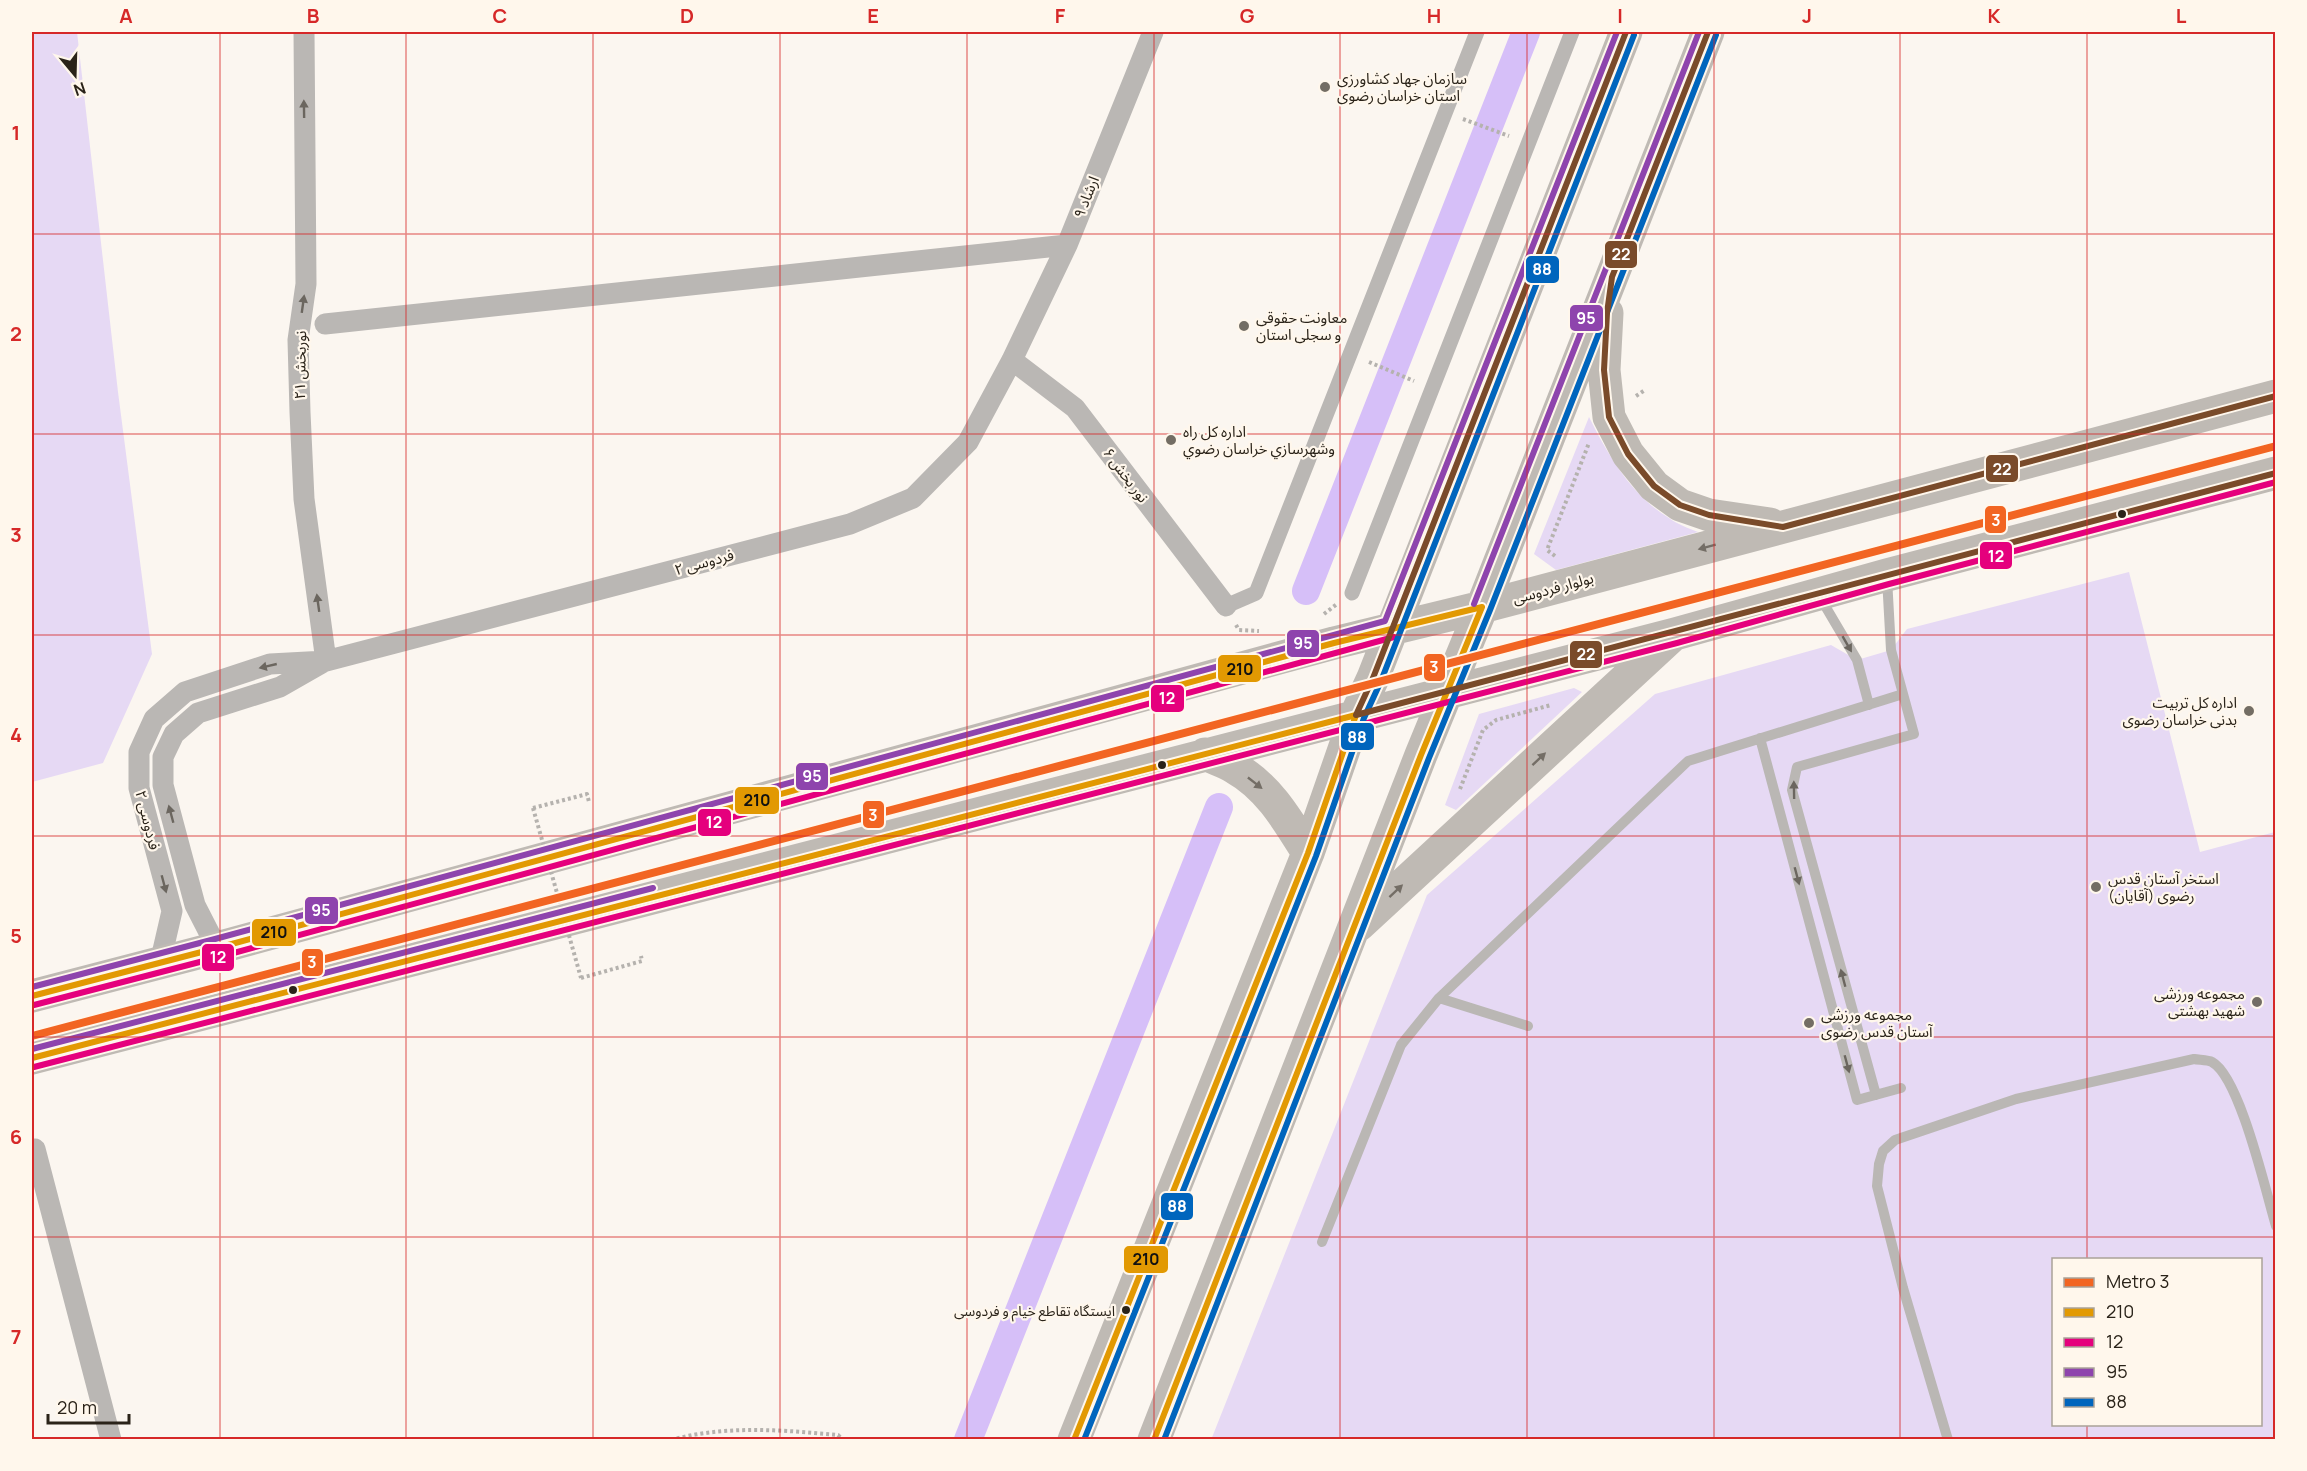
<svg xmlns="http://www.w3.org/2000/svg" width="2307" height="1471" viewBox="0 0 2307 1471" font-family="Manrope,'Noto Sans Arabic',sans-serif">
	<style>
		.green { fill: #e6d9f4; fill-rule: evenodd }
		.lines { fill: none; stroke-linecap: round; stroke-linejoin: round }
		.canal { stroke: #d6bff8; stroke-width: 28 }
		.path { stroke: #b5b2ae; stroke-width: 4; stroke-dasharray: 3 3; stroke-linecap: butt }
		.service { stroke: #bab7b4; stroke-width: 10 }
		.pedestrian { stroke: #bab7b4; stroke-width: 15 }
		.minor { stroke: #bab7b4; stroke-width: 21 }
		.primary { stroke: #bfbab4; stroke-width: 33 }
		.path-bridge { stroke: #b5b2ae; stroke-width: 4; stroke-dasharray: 3 3; stroke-linecap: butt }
		.bus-1-casing { stroke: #fff7ec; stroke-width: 10 }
		.bus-2-casing { stroke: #fff7ec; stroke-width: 10 }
		.bus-3-casing { stroke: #fff7ec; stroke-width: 10 }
		.bus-4-casing { stroke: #fff7ec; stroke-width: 10 }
		.bus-5-casing { stroke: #fff7ec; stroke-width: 10 }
		.bus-1 { stroke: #e29902; stroke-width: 6 }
		.bus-2 { stroke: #e5007d; stroke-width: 6 }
		.bus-3 { stroke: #8e44ad; stroke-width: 6 }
		.bus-4 { stroke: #0065bd; stroke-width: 6 }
		.bus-5 { stroke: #7a4b2a; stroke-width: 6 }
		.metro-1-casing { stroke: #fff7ec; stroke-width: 12 }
		.metro-1 { stroke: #f26522; stroke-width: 8 }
		.oneway { fill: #6b665f }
		.oneway2 { fill: #746e66 }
		.grid { fill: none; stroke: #d62828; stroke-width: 1.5; stroke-opacity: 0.55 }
		.poi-dot { fill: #736d64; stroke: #fff7ec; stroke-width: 2 }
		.bus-dot { fill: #2a2319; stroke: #fff7ec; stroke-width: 2 }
		.labels { text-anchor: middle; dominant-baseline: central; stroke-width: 4.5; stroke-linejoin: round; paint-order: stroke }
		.bus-label { font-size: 14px; fill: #2a2319; stroke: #fff7ec; text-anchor: end }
		.poi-label { font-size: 15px; fill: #2a2319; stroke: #fff7ec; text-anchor: start }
		.street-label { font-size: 15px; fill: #2a2319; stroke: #fff7ec }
		.line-badge { stroke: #fff7ec; stroke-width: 2 }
		.badge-label { font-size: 16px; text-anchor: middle; font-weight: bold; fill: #fff }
		.pale-badge-label { font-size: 16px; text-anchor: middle; font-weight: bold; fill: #111 }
		.neatline { fill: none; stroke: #d62828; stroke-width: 2 }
		.grid-label { font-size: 20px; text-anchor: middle; font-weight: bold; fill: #d62828 }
	</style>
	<rect width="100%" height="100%" fill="#fbf6f0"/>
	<path class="green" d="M32,32H77L118,392L152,654L103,763L32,782Z
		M1589,417C1608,455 1631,495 1669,518C1677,524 1688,528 1698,532L1556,570L1534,554Z
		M2129,572L2200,852L2275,832V1439L1211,1440L1427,895L1655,694L1831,645L1857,660L1891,650L1907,629ZM2054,1260H2260V1424H2054Z
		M1574,688L1582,692L1456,810L1445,805L1479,714Z"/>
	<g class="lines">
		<path class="canal" d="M1306,591L1526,32
			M968,1440L1219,807"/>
		<path class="path" d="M1463,119L1509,136
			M1369,362L1414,381
			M1636,396L1645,390
			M1555,556L1547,550L1589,443
			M1324,614L1337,604
			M1236,625L1239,630L1259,631
			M1460,789L1483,730L1496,720L1551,705
			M533,808L587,794L589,802
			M581,978L642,961L641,956
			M671,1440C725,1425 783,1430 838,1435L843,1440"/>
		<path class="service" d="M1821,599L1857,660L1869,705
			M1760,738L1857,1100L1901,1088
			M1439,998L1528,1026
			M1876,1095L1792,790L1797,767L1914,734L1891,650L1887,578
			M1322,1242L1401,1045L1439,998L1688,761L1903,694
			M1948,1440L1903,1288L1877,1186L1879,1164L1883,1151L1895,1140L2016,1099L2194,1059C2199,1060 2208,1060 2212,1062C2240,1077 2266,1193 2276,1226"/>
		<path class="pedestrian" d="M1352,593L1572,32
			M1226,606L1256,593L1477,32"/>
		<path class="minor" d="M304,32L306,284L298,340L300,412L304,499L326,661
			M325,324L1067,245
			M1012,360L1075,408L1226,606
			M217,948L195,905L163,785V757L174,734L198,713L280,687L322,663
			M160,963L172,911L139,788V752L154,719L185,692L270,664L326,661L850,524L913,498L968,442L1012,360L1067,245L1153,32
			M35,1149L111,1440"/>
		<path class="primary" d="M1607,313L1604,370L1609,417L1628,454L1654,486L1680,505L1709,515L1770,524
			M1205,754C1215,759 1226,762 1235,768C1269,787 1288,821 1308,853
			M1359,925L1671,637
			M32,996L217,948L1334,643L1482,607L2276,396
			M32,1058L1675,634L1887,575L2276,473
			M1074,1440L1308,853L1356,715L1373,678L1626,32
			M1154,1440L1421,755L1482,607L1708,32"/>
		<path class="path-bridge" d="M533,808L581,978"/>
		<g class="bus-1-casing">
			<path id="bus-1" d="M32,996L217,948L1334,643L1482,607
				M32,1058L1356,715
				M1074,1440L1308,853L1356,715
				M1154,1440L1421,755L1482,607"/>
		</g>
		<g class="bus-2-casing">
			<path id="bus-2" d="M34,1005L219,957L1394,637
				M34,1067L1677,643L1889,584L2276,482"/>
		</g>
		<g class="bus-3-casing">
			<path id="bus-3" d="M1474,604L1699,32
				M32,987L215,939L1385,621L1617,32
				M32,1049L653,888"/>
		</g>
		<g class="bus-4-casing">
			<path id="bus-4" d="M1084,1440L1316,856L1364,718L1381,681L1634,35
				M1164,1440L1429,758L1490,610L1716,35"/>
		</g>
		<g class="bus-5-casing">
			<path id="bus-5" d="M1708,32L1612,277L1607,313L1604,370L1609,417L1628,454L1654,486L1680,505L1709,515L1783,527L2276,396
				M1356,715L2276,473
				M1356,715L1373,678L1626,32"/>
		</g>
		<use href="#bus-1" class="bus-1"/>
		<use href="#bus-2" class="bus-2"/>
		<use href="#bus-3" class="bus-3"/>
		<use href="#bus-4" class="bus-4"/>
		<use href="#bus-5" class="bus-5"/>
		<g class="metro-1-casing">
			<path id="metro-1" d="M32,1036L2276,446"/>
		</g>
		<use href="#metro-1" class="metro-1"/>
	</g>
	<defs><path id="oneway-solid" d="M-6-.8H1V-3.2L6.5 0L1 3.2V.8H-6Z" transform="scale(1.5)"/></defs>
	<g class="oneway">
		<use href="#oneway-solid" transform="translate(304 109) rotate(-91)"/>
		<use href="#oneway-solid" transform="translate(303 304) rotate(-82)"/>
		<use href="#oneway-solid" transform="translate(318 603) rotate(-98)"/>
		<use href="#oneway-solid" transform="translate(1847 644) rotate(60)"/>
		<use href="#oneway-solid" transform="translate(268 666) rotate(167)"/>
		<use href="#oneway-solid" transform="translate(1794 790) rotate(-91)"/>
		<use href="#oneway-solid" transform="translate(171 814) rotate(-105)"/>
		<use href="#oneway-solid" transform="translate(1797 876) rotate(75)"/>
		<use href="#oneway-solid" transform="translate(164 884) rotate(75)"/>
		<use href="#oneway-solid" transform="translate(1843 978) rotate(-105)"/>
		<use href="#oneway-solid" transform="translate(1847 1064) rotate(75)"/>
	</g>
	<g class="oneway2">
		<use href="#oneway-solid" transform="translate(1707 547) rotate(165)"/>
		<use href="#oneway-solid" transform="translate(1539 759) rotate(-43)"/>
		<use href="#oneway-solid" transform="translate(1255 783) rotate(38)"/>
		<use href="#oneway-solid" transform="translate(1396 891) rotate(-43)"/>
	</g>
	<path class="grid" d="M220,32V1440M406,32V1440M593,32V1440M780,32V1440M967,32V1440M1154,32V1440M1340,32V1440M1527,32V1440M1714,32V1440M1900,32V1440M2087,32V1260M32,234H2276M32,434H2276M32,635H2276M32,836H2276M32,1037H2276M32,1237H2276M2087,1424V1440"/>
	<g class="poi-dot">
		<circle cx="1325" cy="87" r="6"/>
		<circle cx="1244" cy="326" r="6"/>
		<circle cx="1171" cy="440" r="6"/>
		<circle cx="2249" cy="711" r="6"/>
		<circle cx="2096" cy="887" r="6"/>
		<circle cx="2257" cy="1002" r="6"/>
		<circle cx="1809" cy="1023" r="6"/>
	</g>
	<g class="bus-dot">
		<circle cx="2122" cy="514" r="5"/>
		<circle cx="1162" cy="765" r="5"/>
		<circle cx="293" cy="990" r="5"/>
		<circle cx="1126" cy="1310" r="5"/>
	</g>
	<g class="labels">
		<g class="bus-label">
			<text x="1115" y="1310">ایستگاه تقاطع خیام و فردوسی</text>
		</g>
		<g class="poi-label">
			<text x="1337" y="78">سازمان جهاد کشاورزی<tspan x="1337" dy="17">استان خراسان رضوی</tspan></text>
			<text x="1256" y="317">معاونت حقوقی<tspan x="1256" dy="17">و سجلی استان</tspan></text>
			<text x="1183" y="431">اداره كل راه<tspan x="1183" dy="17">وشهرسازي خراسان رضوي</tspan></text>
			<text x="2237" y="702" text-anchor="end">اداره کل تربیت<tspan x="2237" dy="17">بدنی خراسان رضوی</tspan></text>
			<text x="2108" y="878">استخر آستان قدس<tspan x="2108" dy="17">رضوی (آقایان)</tspan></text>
			<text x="2245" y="993" text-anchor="end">مجموعه ورزشی<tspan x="2245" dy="17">شهید بهشتی</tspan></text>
			<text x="1821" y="1014">مجموعه ورزشی<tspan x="1821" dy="17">آستان قدس رضوی</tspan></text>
		</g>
		<g class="street-label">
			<text transform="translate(1086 197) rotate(-68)">ارشاد ۹</text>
			<text transform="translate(300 365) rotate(-89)">نوربخش ۲۱</text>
			<text transform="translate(1126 475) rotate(53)">نور بخش ۶</text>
			<text transform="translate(704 562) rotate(-15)">فردوسی ۲</text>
			<text transform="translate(1553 588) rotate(-15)">بولوار فردوسی</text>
			<text transform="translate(148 820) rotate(76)">فردوسی ۲</text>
		</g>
	</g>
	<g class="line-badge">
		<rect x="1604" y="240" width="34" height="29" rx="6" fill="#7a4b2a"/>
		<rect x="1525" y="255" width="35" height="29" rx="6" fill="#0065bd"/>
		<rect x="1569" y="304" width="35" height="28" rx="6" fill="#8e44ad"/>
		<rect x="1985" y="454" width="34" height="29" rx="6" fill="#7a4b2a"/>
		<rect x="1984" y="505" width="23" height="29" rx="6" fill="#f26522"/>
		<rect x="1979" y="541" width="34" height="29" rx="6" fill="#e5007d"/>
		<rect x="1286" y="629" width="34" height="29" rx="6" fill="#8e44ad"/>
		<rect x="1569" y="640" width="34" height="29" rx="6" fill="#7a4b2a"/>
		<rect x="1423" y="653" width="23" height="29" rx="6" fill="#f26522"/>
		<rect x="1217" y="654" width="45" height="29" rx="6" fill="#e29902"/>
		<rect x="1150" y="684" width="35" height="29" rx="6" fill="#e5007d"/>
		<rect x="1340" y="722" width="35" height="29" rx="6" fill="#0065bd"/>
		<rect x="795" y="762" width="34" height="29" rx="6" fill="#8e44ad"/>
		<rect x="734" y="786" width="46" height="29" rx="6" fill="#e29902"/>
		<rect x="862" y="800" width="23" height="29" rx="6" fill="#f26522"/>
		<rect x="697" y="808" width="35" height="29" rx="6" fill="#e5007d"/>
		<rect x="304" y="896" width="35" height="29" rx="6" fill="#8e44ad"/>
		<rect x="251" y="918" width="46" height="29" rx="6" fill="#e29902"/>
		<rect x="201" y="943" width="34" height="29" rx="6" fill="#e5007d"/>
		<rect x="301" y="948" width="23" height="29" rx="6" fill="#f26522"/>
		<rect x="1160" y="1192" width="34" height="29" rx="6" fill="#0065bd"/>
		<rect x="1123" y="1245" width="46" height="29" rx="6" fill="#e29902"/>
	</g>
	<g class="badge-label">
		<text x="1621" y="260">22</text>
		<text x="1542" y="275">88</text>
		<text x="1586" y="324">95</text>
		<text x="2002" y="475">22</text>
		<text x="1996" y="526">3</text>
		<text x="1996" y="562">12</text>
		<text x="1303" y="649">95</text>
		<text x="1586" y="660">22</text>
		<text x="1434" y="673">3</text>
		<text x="1167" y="704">12</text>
		<text x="1357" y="743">88</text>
		<text x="812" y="782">95</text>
		<text x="873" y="821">3</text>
		<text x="714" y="828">12</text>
		<text x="321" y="916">95</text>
		<text x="218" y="963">12</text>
		<text x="312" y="968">3</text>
		<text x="1177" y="1212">88</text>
	</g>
	<g class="pale-badge-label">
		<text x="1240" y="675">210</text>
		<text x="757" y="806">210</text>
		<text x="274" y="938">210</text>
		<text x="1146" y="1265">210</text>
	</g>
	<rect width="2307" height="1471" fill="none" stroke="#fff7ec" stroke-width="66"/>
	<rect x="2052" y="1258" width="210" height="168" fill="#fff7ec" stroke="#aaa298" stroke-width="1.5"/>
	<rect x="2064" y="1278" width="30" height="9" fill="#f26522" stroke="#aaa298" stroke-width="1.5"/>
	<text x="2106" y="1288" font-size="18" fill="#2a2319">Metro 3</text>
	<rect x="2064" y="1308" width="30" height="9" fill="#e29902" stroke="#aaa298" stroke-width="1.5"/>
	<text x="2106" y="1318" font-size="18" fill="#2a2319">210</text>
	<rect x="2064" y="1338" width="30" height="9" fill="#e5007d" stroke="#aaa298" stroke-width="1.5"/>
	<text x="2106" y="1348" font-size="18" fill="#2a2319">12</text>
	<rect x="2064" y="1368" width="30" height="9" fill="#8e44ad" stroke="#aaa298" stroke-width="1.5"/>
	<text x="2106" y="1378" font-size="18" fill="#2a2319">95</text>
	<rect x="2064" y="1398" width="30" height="9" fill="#0065bd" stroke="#aaa298" stroke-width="1.5"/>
	<text x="2106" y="1408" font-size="18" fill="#2a2319">88</text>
	<g transform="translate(75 75) rotate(161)" stroke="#fff7ec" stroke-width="4.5" paint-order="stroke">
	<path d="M0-4.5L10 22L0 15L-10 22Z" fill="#2a2319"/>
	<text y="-9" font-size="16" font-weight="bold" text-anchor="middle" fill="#2a2319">N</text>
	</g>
	<path d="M48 1414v9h81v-9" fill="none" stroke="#2a2319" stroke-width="3"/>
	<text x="57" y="1414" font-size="18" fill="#2a2319" stroke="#fff7ec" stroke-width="4.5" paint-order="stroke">20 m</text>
	<rect x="33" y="33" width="2241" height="1405" class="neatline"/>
	<g class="grid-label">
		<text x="126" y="23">A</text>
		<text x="313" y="23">B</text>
		<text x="500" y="23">C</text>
		<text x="687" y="23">D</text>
		<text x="873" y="23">E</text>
		<text x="1060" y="23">F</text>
		<text x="1247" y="23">G</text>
		<text x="1434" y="23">H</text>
		<text x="1620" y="23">I</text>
		<text x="1807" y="23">J</text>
		<text x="1994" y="23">K</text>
		<text x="2181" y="23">L</text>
		<text x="16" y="140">1</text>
		<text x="16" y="341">2</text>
		<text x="16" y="542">3</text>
		<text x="16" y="742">4</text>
		<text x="16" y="943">5</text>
		<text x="16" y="1144">6</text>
		<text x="16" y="1344">7</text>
	</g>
</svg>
